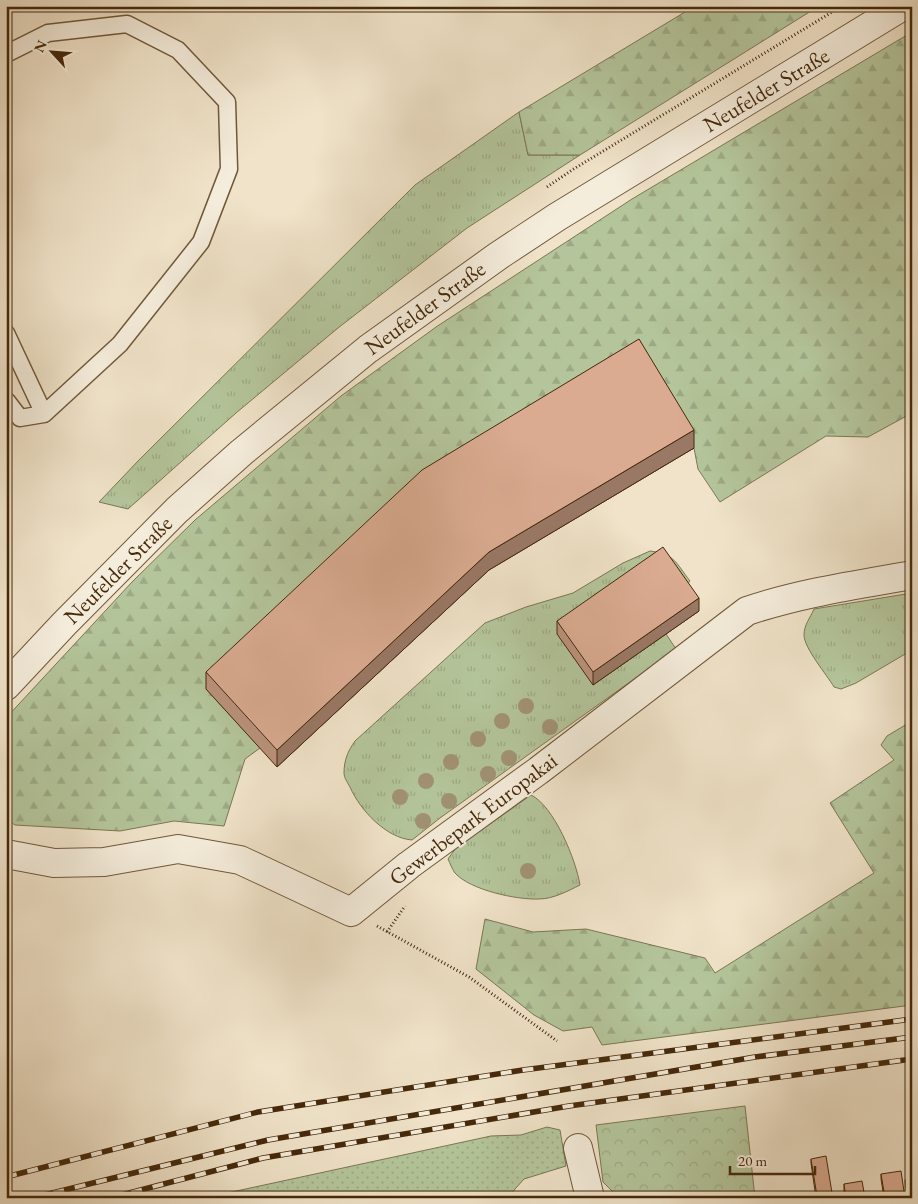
<svg xmlns="http://www.w3.org/2000/svg" width="918" height="1204" viewBox="0 0 918 1204" font-family="'EB Garamond',serif">
	<style>
		.grass { fill: url(#grass-tufts); stroke: #7c7752 }
		.forest { fill: url(#forest-firs); stroke: #7c7752 }
		.park { fill: url(#park-crowns); stroke: #7c7752 }
		.garden { fill: url(#garden-dots); stroke: #7c7752 }
		.lines { fill: none; stroke-linecap: round; stroke-linejoin: round }
		.service-casing { stroke: #70583a; stroke-width: 19 }
		.minor-casing { stroke: #70583a; stroke-width: 30 }
		.tertiary-casing { stroke: #70583a; stroke-width: 30 }
		.path { stroke: #45290a; stroke-width: 3; stroke-dasharray: 1 2.5; stroke-linecap: butt }
		.service { stroke: #f5eddc; stroke-width: 16 }
		.minor { stroke: #f5eddc; stroke-width: 28 }
		.tertiary { stroke: #f5eddc; stroke-width: 28 }
		.rail-casing { stroke: #45290a; stroke-width: 5.5 }
		.rail { stroke: #f5eddc; stroke-width: 4; stroke-dasharray: 11; stroke-linecap: butt }
		.tree { fill: #a19274 }
		.wall { fill: #bb937d; stroke: #45290a }
		.shaded-wall { fill: #997866; stroke: #45290a }
		.building { fill: #daab91; stroke: #45290a }
		.labels { text-anchor: middle; dominant-baseline: central; stroke-width: 4; stroke-linejoin: round; paint-order: stroke }
		.street-label { font-size: 22px; fill: #45290a; stroke: #f5eddc }
	</style>
	<defs>
		<pattern id="grass-tufts" width="24" height="20" patternUnits="userSpaceOnUse" patternTransform="scale(1.25)"><rect width="24" height="20" fill="#b4c59b"/><path d="M3 7l-1-3M5 7V3M7 7l1-3M15 17l-1-3M17 17v-4M19 17l1-3" fill="none" stroke="#9ca984"/></pattern>
		<pattern id="forest-firs" width="22" height="20" patternUnits="userSpaceOnUse" patternTransform="scale(1.25)"><rect width="22" height="20" fill="#b4c59b"/><path d="M5 1l3.5 6h-7zM16 11l3.5 6h-7z" fill="#9ca984"/></pattern>
		<pattern id="park-crowns" width="20" height="18" patternUnits="userSpaceOnUse" patternTransform="scale(1.25)"><rect width="20" height="18" fill="#b4c59b"/><path d="M2 6a3 3 0 1 1 6 0M12 15a3 3 0 1 1 6 0" fill="none" stroke="#9ca984"/></pattern>
		<pattern id="garden-dots" width="8" height="8" patternUnits="userSpaceOnUse" patternTransform="scale(1.25)"><rect width="8" height="8" fill="#b4c59b"/><path d="M2 2h.1M6 6h.1" fill="none" stroke="#9ca984" stroke-width="1.8" stroke-linecap="round"/></pattern>
	</defs>
	<rect width="100%" height="100%" fill="#f0e3c9"/>
	<filter id="stains"><feTurbulence type="fractalNoise" baseFrequency=".004" numOctaves="4"/><feColorMatrix values="0 0 0 0 .2 0 0 0 0 .09 0 0 0 0 .02 0 0 0 .5 -.17"/></filter>
	<radialGradient id="worn" r=".72"><stop offset=".6" stop-color="#630" stop-opacity="0"/><stop offset="1" stop-color="#630" stop-opacity=".3"/></radialGradient>
	<path class="grass" d="M519,112L528,155H580L467,228L338,328L236,413L128,509L99,502L139,460L415,185Z
		M650,551C675,554 676,563 690,581L683,588L666,634L676,649L440,818L412,840C386,838 360,810 350,787C348,783 344,778 344,773C344,760 348,751 355,741L485,623L526,607L573,593L623,563Z
		M912,590V650L856,683L841,689L834,687C827,675 804,648 804,635C804,625 810,618 814,609L906,594Z
		M531,795C554,806 576,860 580,885C568,891 553,899 539,899C517,900 470,890 455,873C452,869 450,863 448,859L456,848Z"/>
	<path class="forest" d="M695,6H819L580,155H528L519,112Z
		M912,32V413L868,437L826,436L720,502L698,469L694,448L206,689L260,748L245,759L224,826L174,821L120,831L15,825L6,819V718L132,582L195,520L341,396L436,327L632,199Z
		M912,721V1005L602,1045L592,1027L563,1031L534,1015L476,969L485,919L533,932L586,929L705,958L715,973L874,873L830,803L894,760L881,745L887,736Z"/>
	<path class="park" d="M745,1106L755,1198H624L615,1194L603,1182L596,1125Z"/>
	<path class="garden" d="M547,1127L560,1130L566,1166L524,1179L507,1198H204L491,1136L521,1135Z"/>
	<g class="lines">
		<g class="service-casing">
			<path id="service" d="M6,54L48,33L127,24L178,50L227,102L229,169L201,242L120,344L44,414L6,333
				M7,401L20,418L44,414"/>
		</g>
		<g class="minor-casing">
			<path id="minor" d="M6,854L54,863L104,862L178,849L240,860L351,912L409,865L538,771L747,611C800,593 856,585 912,575
				M578,1148L590,1198"/>
		</g>
		<g class="tertiary-casing">
			<path id="tertiary" d="M6,686L64,624L177,510L242,452L368,349L498,256L557,217L903,6"/>
		</g>
		<path class="path" d="M547,187L572,170L842,6
			M377,926L469,977L557,1041
			M387,932L405,906"/>
		<use href="#service" class="service"/>
		<use href="#minor" class="minor"/>
		<use href="#tertiary" class="tertiary"/>
		<g class="rail-casing">
			<path id="rail" d="M6,1177L258,1112L523,1070L912,1019
				M32,1198L268,1140L755,1057L912,1037
				M110,1198L263,1158L569,1106L912,1059"/>
		</g>
		<use href="#rail" class="rail"/>
	</g>
	<g class="tree">
		<circle cx="526" cy="706" r="8"/>
		<circle cx="502" cy="721" r="8"/>
		<circle cx="550" cy="727" r="8"/>
		<circle cx="478" cy="739" r="8"/>
		<circle cx="509" cy="758" r="8"/>
		<circle cx="451" cy="762" r="8"/>
		<circle cx="488" cy="774" r="8"/>
		<circle cx="426" cy="781" r="8"/>
		<circle cx="400" cy="797" r="8"/>
		<circle cx="449" cy="801" r="8"/>
		<circle cx="423" cy="821" r="8"/>
		<circle cx="528" cy="871" r="8"/>
	</g>
	<path class="wall" d="M694,448L489,570L277,767L206,689V672Z
		M699,611L593,685L557,634V621Z
		M811,1159L832,1193V1198H816L811,1163Z
		M881,1174L905,1198H884L881,1179Z
		M844,1184L865,1198H844Z"/>
	<path class="shaded-wall" d="M694,430V448L489,570L277,767V750L489,552Z
		M699,598V611L593,685V672Z"/>
	<path class="building" d="M639,339L694,430L489,552L277,750L206,672L422,470Z
		M663,547L699,598L593,672L557,621Z
		M826,1156L832,1193L817,1196L811,1159Z
		M901,1171L905,1198H885L881,1174Z
		M912,1179V1198H907L905,1180Z
		M862,1181L865,1198H846L844,1184Z"/>
	<g class="labels">
		<g class="street-label">
			<text transform="translate(766 90) rotate(-31)">Neufelder Straße</text>
			<text transform="translate(425 308) rotate(-36)">Neufelder Straße</text>
			<text transform="translate(118 570) rotate(-45)">Neufelder Straße</text>
			<text transform="translate(473 819) rotate(-37)">Gewerbepark Europakai</text>
		</g>
	</g>
	<rect width="918" height="1204" fill="none" stroke="#f0e3c9" stroke-width="25"/>
	<rect x="8" y="8" width="903" height="1189" fill="none" stroke="#45290a" stroke-width="2.5"/>
	<rect x="12" y="12" width="893" height="1179" fill="none" stroke="#45290a"/>
	<g transform="translate(52 52) rotate(296)" stroke="#f5eddc" stroke-width="4" paint-order="stroke">
	<path d="M0-4L9 19L0 12L-9 19Z" fill="#45290a"/>
	<text y="-8" font-size="14" font-weight="bold" text-anchor="middle" fill="#45290a">N</text>
	</g>
	<path d="M730 1166v8h85v-8" fill="none" stroke="#45290a" stroke-width="2.5"/>
	<text x="738" y="1166" font-size="15" fill="#45290a" stroke="#f5eddc" stroke-width="4" paint-order="stroke">20 m</text>
	<rect width="100%" height="100%" filter="url(#stains)"/>
	<rect width="100%" height="100%" fill="url(#worn)"/>
</svg>
